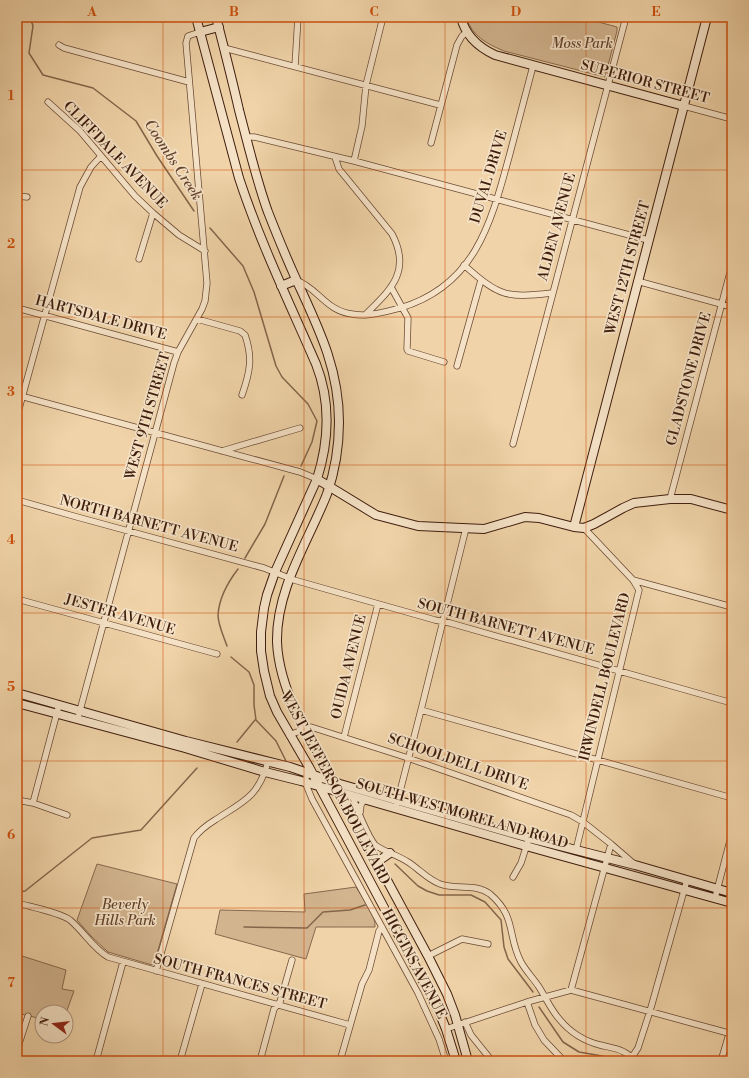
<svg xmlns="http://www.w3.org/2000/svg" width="749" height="1078" viewBox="0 0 749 1078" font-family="'Libre Bodoni',serif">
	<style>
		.green { fill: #d2b48e; stroke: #88684e }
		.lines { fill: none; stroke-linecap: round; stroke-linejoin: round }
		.stream { stroke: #84654a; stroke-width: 1.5 }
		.street-casing { stroke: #6a4a34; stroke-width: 7 }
		.secondary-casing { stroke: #3e1d0d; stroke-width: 10 }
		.street { stroke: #f5e2c6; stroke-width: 5.5 }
		.secondary { stroke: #f5e2c6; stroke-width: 8 }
		.grid { fill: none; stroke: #ce500c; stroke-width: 1; stroke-opacity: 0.55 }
		.labels { text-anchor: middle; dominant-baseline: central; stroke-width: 3.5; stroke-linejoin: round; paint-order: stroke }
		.park-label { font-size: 14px; font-style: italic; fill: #63432d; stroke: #f5e2c6 }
		.street-label { font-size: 14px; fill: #3e1d0d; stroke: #f5e2c6 }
		.water-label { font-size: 15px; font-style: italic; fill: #674731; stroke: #f5e2c6 }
		.neatline { fill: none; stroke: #ce500c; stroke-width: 1.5 }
		.grid-label { font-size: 13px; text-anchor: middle; font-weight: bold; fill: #ce500c }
	</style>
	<rect width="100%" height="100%" fill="#f0d3a8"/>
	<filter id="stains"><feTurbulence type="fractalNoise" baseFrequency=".005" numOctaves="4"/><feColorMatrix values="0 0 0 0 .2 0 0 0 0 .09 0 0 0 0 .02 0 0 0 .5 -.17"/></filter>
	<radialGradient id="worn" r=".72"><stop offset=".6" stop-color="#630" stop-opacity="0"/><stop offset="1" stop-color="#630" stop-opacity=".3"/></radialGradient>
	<path class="green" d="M466,17H571L574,19L590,17L595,21L617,27V31L605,77L504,51C487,44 472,36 466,17Z
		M97,864L177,884L154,964L152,965L108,952L91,936L77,920Z
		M356,887C363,899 376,913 375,927H316L306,959L215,934L220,910L305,912L304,894Z
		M17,942L22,943L19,955L66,970L62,989L74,991L66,1013L42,1012V1019L17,1013Z"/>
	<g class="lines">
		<path class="stream" d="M30,17L33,26L29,53L43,75L93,88L136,121L157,156L194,211
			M210,228L243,266L254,292L276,366L282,377L308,404L317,421L312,442L301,466
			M245,558L265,524L284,476
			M227,646C224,637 218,625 218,615C219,599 228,582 238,569
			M231,657L249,672L254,685V705L256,720L276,741L286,761
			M237,742L255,720
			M395,864L418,886L427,891L439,895H471L485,902L501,920L504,947L508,959L533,992
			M17,892L25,891L92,838L141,830L197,768
			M244,927L307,928L323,912L350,910L365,905
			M539,1007L563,1042L579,1052L602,1056L614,1061"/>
		<g class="street-casing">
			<path id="street" d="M59,45L64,48L189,82
				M224,48L440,105
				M295,66L298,17
				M48,102L80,131L135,196L153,213L179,235L205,251
				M684,106L732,119
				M17,117V125
				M246,137H254L354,161L648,240
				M431,143L457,45L462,36L467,32
				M335,157L339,169L392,234C412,272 390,290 365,315
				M354,161L362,126L366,85L383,17
				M17,196L27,197
				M139,259L153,213
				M464,265C500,297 506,298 552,293
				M296,280C318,288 326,311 352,314C368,317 384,312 400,308C475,286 491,223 509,157C517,126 525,96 533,66
				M637,281L732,307
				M391,287L408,318L407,349L408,351L444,362
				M17,308L178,352
				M197,319L240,331L245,335C253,358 250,372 242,395
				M457,366L481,280
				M17,395L300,472L317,479
				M17,416L80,187L91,167L101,156
				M513,444L626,17
				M222,451L300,428
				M670,499L732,265
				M17,500L77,517L264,568L294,580L435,620L450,623L732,703
				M633,580L732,607
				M17,599L217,654
				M421,710L732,798
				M79,714L174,363L178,352L202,309L205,301L207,283L186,43L188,36L200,32
				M289,735L311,727L405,757L571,815L583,822L611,844L571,990
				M344,737L378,604
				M307,774L305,782L312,799L418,993L439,1039L446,1061
				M353,797C356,808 368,836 375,845C385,852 397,855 408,862C419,869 427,879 440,884C456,890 476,883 490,894C517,917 507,936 521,962C526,971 533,978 539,987C546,998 551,1010 560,1020C571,1033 584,1041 600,1045C608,1047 617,1048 624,1052C628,1054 632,1058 636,1061
				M17,800L33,803L67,815
				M33,803L59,705
				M397,803L421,710L466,528
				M360,813L361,805L364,800
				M611,844L633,863
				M576,850L639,590L633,580L584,528
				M513,877L521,863L529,838
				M715,898L732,833
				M17,903C31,907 59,912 70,920C84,932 93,948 108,957L350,1025
				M428,956L462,939L488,944
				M156,971L194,838C200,830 207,825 215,820C244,801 258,797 268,762
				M527,1002L535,1025L544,1040L564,1061
				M465,1022L471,1035L492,1061
				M446,1029L527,1002L571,990L732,1034
				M17,1050L28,1016
				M631,1057L634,1054L638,1048L650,1011L687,880
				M96,1061L123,962
				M180,1061L202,984
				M260,1061L274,1009L280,1002L292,960
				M340,1061L362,984L369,970L379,931L382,927
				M721,1061L732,1024"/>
		</g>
		<g class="secondary-casing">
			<path id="secondary" d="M196,17L239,178C260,242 289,302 316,364C331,402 329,441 317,479L275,572L267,595L264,608L261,632V651L264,671L270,696L277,712L309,767L437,1007L446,1029L456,1061
				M216,17C224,48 232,79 239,110C248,144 256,179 268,212C277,235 286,257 296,279C318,327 339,368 339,422C339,446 335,471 327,494C308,542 276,589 277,642C278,667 286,690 296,712L428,956L447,994L455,1015L468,1061
				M461,17C465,35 478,47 495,55L684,106
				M200,32L219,27
				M281,286L296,280
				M317,479L376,515L418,526L484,529L525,517L539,518L574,527L584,528L594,524L623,508L634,503L670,499H691L732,510
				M574,527L707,17
				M17,693L186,741L290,767L340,784L529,838L635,865L732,893
				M17,703L185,748L265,772L301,781L526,846L732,903
				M377,862L390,853"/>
		</g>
		<use href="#street" class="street"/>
		<use href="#secondary" class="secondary"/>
	</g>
	<path class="grid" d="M163,17V1061M304,17V1061M445,17V1061M586,17V1061M17,170H732M17,317H732M17,465H732M17,613H732M17,761H732M17,908H732"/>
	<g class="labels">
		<g class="park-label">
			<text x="582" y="44">Moss Park</text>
			<text x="125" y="905">Beverly<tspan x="125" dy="16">Hills Park</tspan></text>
		</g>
		<g class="street-label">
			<text transform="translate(645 82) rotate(15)">SUPERIOR STREET</text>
			<text transform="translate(115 155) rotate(46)">CLIFFDALE AVENUE</text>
			<text transform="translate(489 177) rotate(-73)">DUVAL DRIVE</text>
			<text transform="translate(557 227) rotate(-75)">ALDEN AVENUE</text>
			<text transform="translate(628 268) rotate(-75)">WEST 12TH STREET</text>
			<text transform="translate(101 318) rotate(15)">HARTSDALE DRIVE</text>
			<text transform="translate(689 379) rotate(-75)">GLADSTONE DRIVE</text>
			<text transform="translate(148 416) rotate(-74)">WEST 9TH STREET</text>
			<text transform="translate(149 524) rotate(15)">NORTH BARNETT AVENUE</text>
			<text transform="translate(120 615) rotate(16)">JESTER AVENUE</text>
			<text transform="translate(506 627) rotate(15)">SOUTH BARNETT AVENUE</text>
			<text transform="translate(349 667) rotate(-76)">OUIDA AVENUE</text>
			<text transform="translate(605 677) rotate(-76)">IRWINDELL BOULEVARD</text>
			<text transform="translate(458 762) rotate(19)">SCHOOLDELL DRIVE</text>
			<text transform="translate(335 788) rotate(62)">WEST JEFFERSON BOULEVARD</text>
			<text transform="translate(462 814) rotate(16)">SOUTH WESTMORELAND ROAD</text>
			<text transform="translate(414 964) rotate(62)">HIGGINS AVENUE</text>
			<text transform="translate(240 982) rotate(15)">SOUTH FRANCES STREET</text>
		</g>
		<g class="water-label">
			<text transform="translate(173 160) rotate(57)">Coombs Creek</text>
		</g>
	</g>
	<rect width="749" height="1078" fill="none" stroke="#f0d3a8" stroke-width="44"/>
	<g transform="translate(54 1024) rotate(285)"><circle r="19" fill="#f5e2c6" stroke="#ac937c"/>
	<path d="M0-3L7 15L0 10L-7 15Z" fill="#8f2418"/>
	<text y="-6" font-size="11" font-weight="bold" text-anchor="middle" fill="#3e1d0d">N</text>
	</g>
	<rect x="22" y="22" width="705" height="1034" class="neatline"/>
	<g class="grid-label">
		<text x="92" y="16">A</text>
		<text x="234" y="16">B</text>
		<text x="374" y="16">C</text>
		<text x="516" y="16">D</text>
		<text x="656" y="16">E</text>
		<text x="11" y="100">1</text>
		<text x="11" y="248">2</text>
		<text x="11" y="396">3</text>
		<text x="11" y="544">4</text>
		<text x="11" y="691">5</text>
		<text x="11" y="839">6</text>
		<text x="11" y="987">7</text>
	</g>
	<rect width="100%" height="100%" filter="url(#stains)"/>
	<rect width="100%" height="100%" fill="url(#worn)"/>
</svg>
